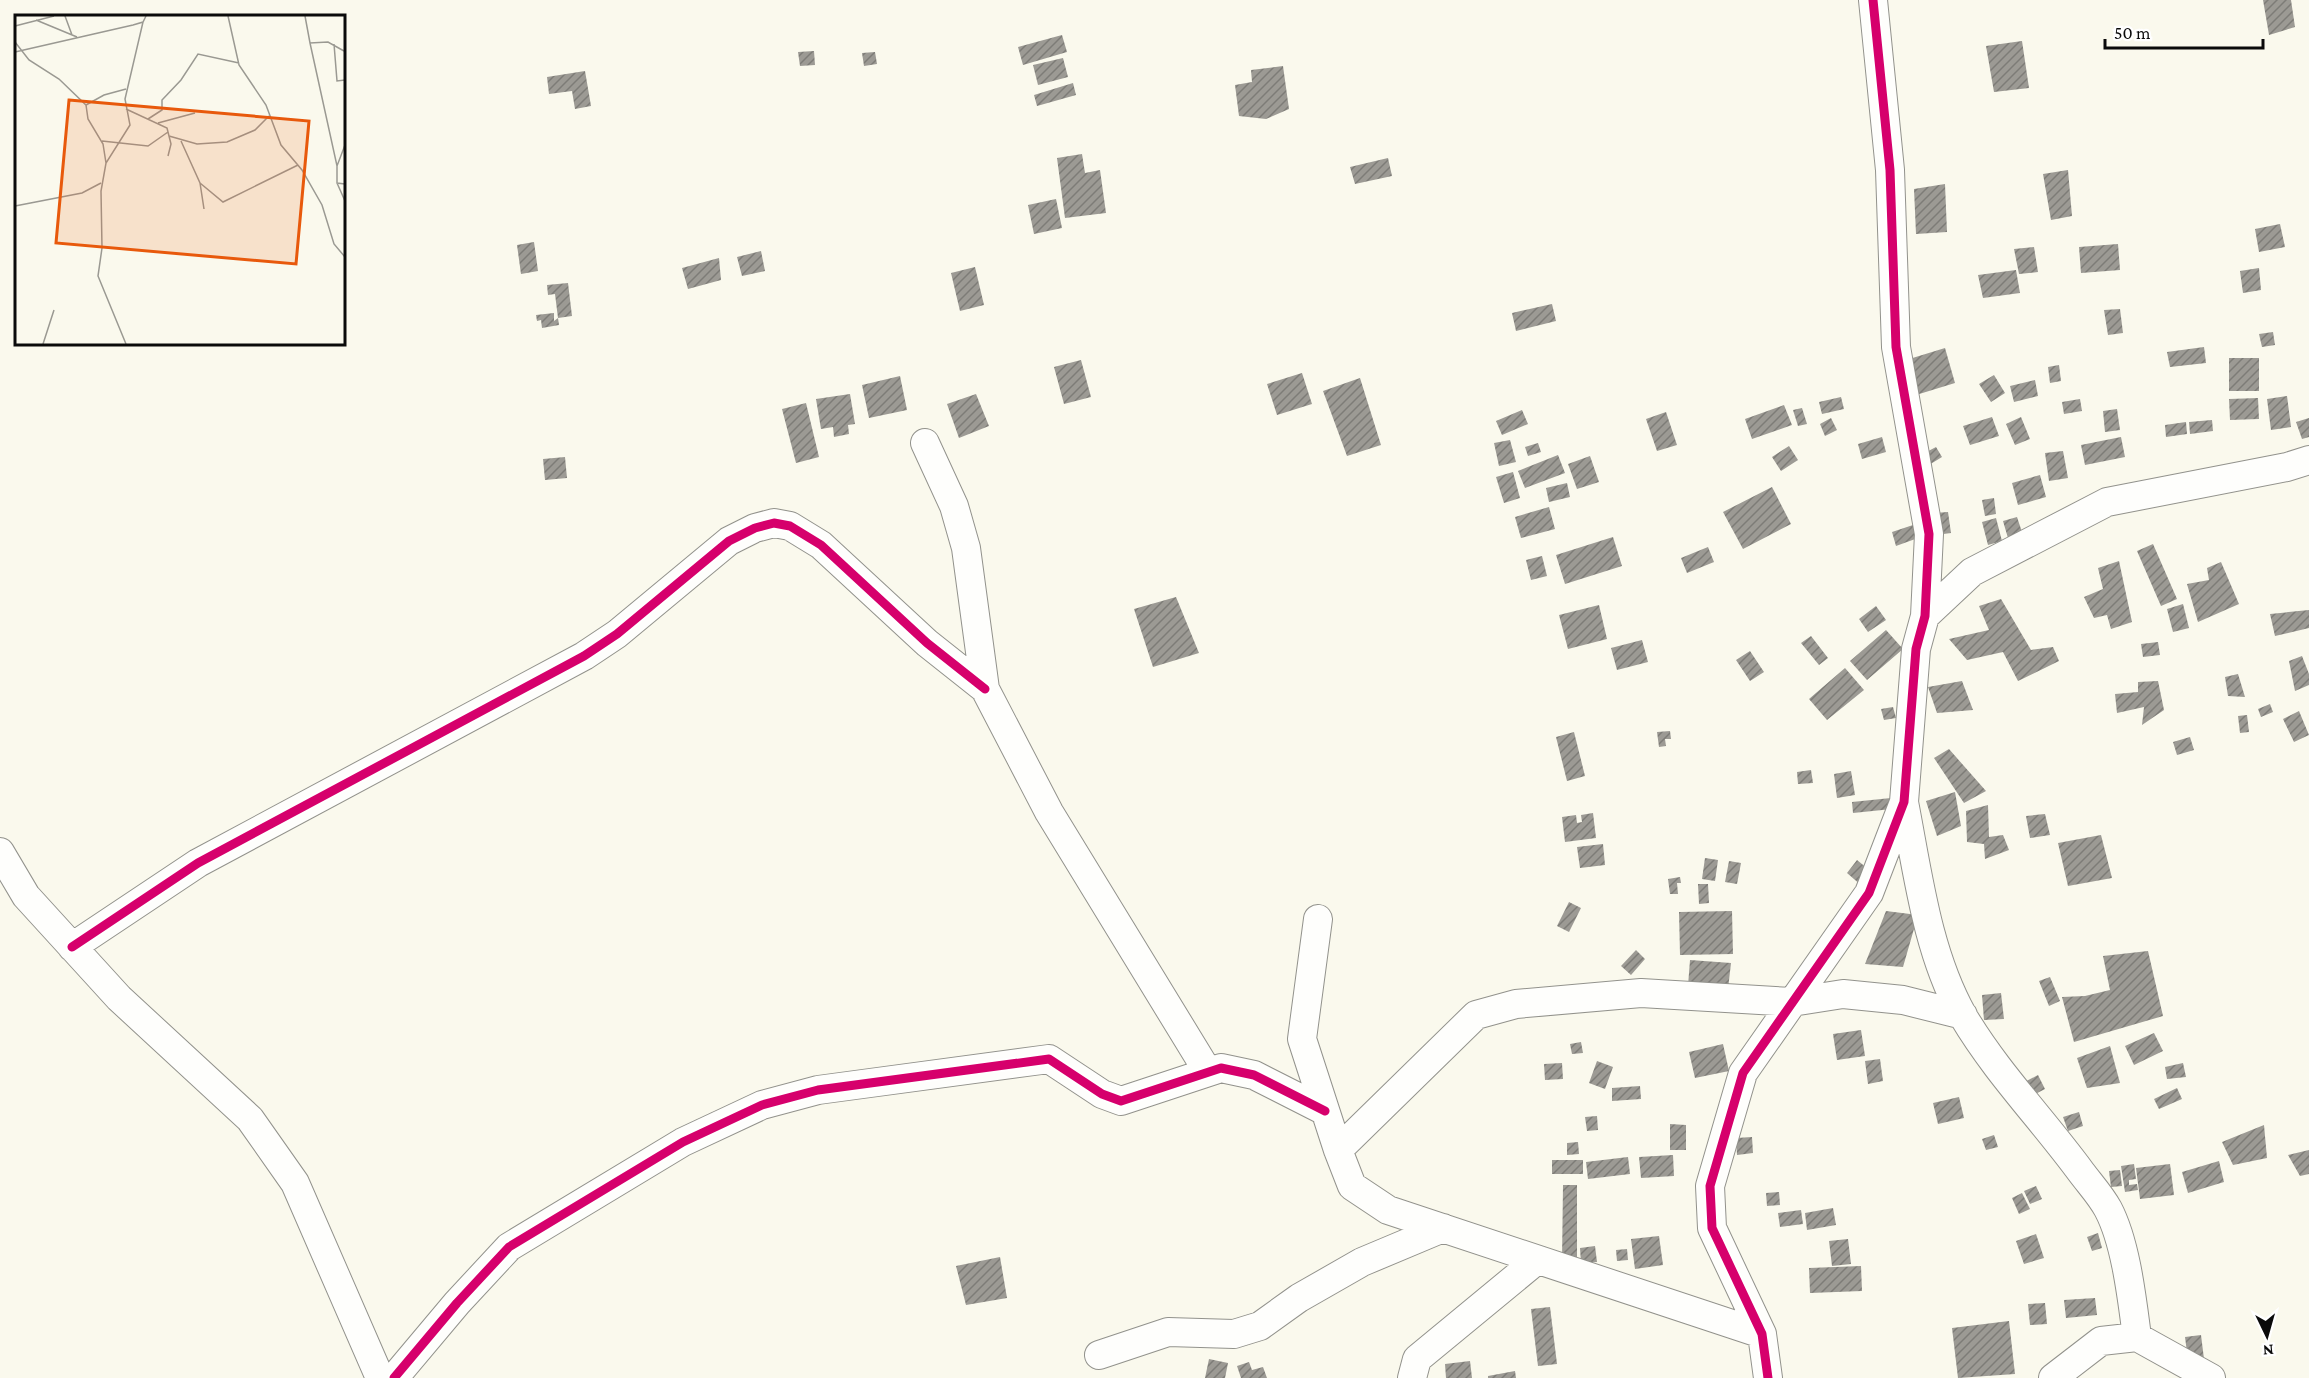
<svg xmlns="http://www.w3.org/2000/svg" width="2309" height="1378" viewBox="0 0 2309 1378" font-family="'Crimson Pro',serif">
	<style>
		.building { fill: url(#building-hatch) }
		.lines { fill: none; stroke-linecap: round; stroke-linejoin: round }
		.minor-casing { stroke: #92928c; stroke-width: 30 }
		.minor { stroke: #fefefc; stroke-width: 28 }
		.cycleway-casing { stroke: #fff; stroke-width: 13 }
		.cycleway { stroke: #d6006c; stroke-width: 9 }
		.inset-road { fill: none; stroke: #9a9992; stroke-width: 1.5 }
		.view { fill: #e8590c; fill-opacity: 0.15; stroke: #e8590c; stroke-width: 3 }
		.inset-edge { fill: none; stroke: #0a0a0a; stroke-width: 3 }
	</style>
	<defs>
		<pattern id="building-hatch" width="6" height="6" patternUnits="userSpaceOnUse" patternTransform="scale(1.5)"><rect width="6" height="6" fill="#9c9a94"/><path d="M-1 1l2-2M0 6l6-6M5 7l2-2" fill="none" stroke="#7d7c77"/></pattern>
	</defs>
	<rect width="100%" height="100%" fill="#faf9ed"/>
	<path class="building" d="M2263,0H2291L2295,27L2269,35Z
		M1062,35L1067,52L1023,65L1018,47Z
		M2022,41L2029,88L1994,92L1986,46Z
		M814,51L815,65L800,66L798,52Z
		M875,52L877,64L864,66L862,53Z
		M1063,58L1068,77L1038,85L1033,65Z
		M1283,66L1289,109L1266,119L1239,116L1235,85L1252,82L1251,70Z
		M585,71L591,106L575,109L572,91L549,94L547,77Z
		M1073,83L1076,95L1037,106L1034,95Z
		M1082,154L1085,173L1100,170L1106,213L1065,218L1057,158Z
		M1388,158L1392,176L1355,184L1350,167Z
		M2068,170L2072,216L2051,220L2043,174Z
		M1945,184L1947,232L1916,234L1914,189Z
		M1056,199L1062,228L1034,234L1028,205Z
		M2280,224L2285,247L2259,252L2255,229Z
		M534,242L538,271L521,274L517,245Z
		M2118,244L2120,270L2081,273L2079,247Z
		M2034,247L2038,272L2019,274L2014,249Z
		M761,251L765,271L742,276L737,257Z
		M719,258L721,280L688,289L682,268Z
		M975,267L984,305L960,311L951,273Z
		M2259,268L2261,290L2243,293L2240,271Z
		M2016,270L2020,293L1983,298L1978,275Z
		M568,283L572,316L558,318L559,325L542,328L541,320L537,321L536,315L554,313V321L558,318L555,294L548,295L547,285Z
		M1552,304L1556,321L1516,331L1512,313Z
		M2120,309L2123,333L2108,335L2104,310Z
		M2273,332L2275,345L2262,347L2259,334Z
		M2204,347L2206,363L2170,367L2167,352Z
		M1945,348L1955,383L1916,395L1906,360Z
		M2229,358H2259V391H2229Z
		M1081,360L1091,397L1064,404L1054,367Z
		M2059,365L2061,381L2050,383L2048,367Z
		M1302,373L1312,404L1277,415L1267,384Z
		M1994,375L2005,393L1991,402L1979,384Z
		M900,376L907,410L869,418L862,385Z
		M1360,378L1381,445L1347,456L1323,391Z
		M2035,380L2038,396L2014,402L2010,386Z
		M850,394L855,424L848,425L849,434L834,437L833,427L821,429L816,399Z
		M976,394L989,426L959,438L947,404Z
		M2287,396L2291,427L2271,430L2267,399Z
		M1841,397L1844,409L1822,414L1819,402Z
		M2258,398L2259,419L2230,420L2229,399Z
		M2080,399L2082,411L2064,414L2062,402Z
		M806,403L819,457L796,463L782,409Z
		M1784,405L1792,425L1752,439L1745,419Z
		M1802,408L1807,424L1798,426L1793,410Z
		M2117,409L2120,430L2105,432L2103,411Z
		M1522,410L1528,424L1502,435L1496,421Z
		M1666,412L1677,445L1657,451L1646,419Z
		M1992,417L1999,436L1970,445L1963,426Z
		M2021,417L2030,439L2015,445L2006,424Z
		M1831,418L1837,430L1825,436L1820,424Z
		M2309,418V437L2302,439L2296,422Z
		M2212,420L2213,431L2190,434L2189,422Z
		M2186,422L2187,434L2166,437L2165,425Z
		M1882,437L1886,452L1862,459L1858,444Z
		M2121,437L2125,457L2085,465L2081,445Z
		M1510,440L1516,462L1499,466L1494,443Z
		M1538,443L1541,452L1528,456L1525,447Z
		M1789,446L1798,460L1781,471L1772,457Z
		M1936,447L1942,457L1924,468L1917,457Z
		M2063,451L2068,478L2049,481L2045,453Z
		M1558,455L1565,473L1525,488L1518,471Z
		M1590,456L1599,482L1577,489L1568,464Z
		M565,457L567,478L545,480L543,459Z
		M1513,472L1520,498L1504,503L1496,477Z
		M2040,475L2046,497L2018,505L2012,483Z
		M1567,483L1570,497L1549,502L1546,488Z
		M1772,487L1791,524L1743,549L1723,512Z
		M1994,498L1996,514L1985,516L1982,500Z
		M1549,507L1555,529L1521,538L1515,517Z
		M1948,512L1951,533L1936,535L1934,513Z
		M2017,517L2025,541L2010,545L2003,521Z
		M1996,518L2002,541L1988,545L1982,522Z
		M1913,525L1918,538L1896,546L1892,532Z
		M1613,537L1622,566L1565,584L1556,555Z
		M2153,544L2177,599L2161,606L2137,551Z
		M1708,547L1714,562L1687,573L1681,558Z
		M1542,556L1547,576L1531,580L1526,560Z
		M2119,561L2132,622L2111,629L2107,615L2094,618L2084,597L2103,589L2098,568Z
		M2221,562L2239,604L2198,622L2187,584L2209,580L2207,568Z
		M1176,597L1199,653L1153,667L1134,609Z
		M2001,599L2031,650L2053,647L2059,661L2018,681L2003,652L1967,660L1949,639L1989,630L1979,606Z
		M2183,604L2189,628L2173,632L2167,609Z
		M1599,605L1607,639L1568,649L1559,615Z
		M1876,606L1886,620L1868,632L1859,619Z
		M2309,610V628L2275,636L2270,614Z
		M1886,630L1903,649L1867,680L1850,661Z
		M1811,636L1828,658L1819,665L1801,643Z
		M1642,640L1648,662L1617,670L1611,648Z
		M2158,642L2160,655L2143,657L2141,644Z
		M1750,651L1764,672L1750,681L1736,660Z
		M2302,656L2309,674V685L2295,691L2289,661Z
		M1845,668L1864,690L1827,720L1809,699Z
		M2238,674L2245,697L2228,696L2225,677Z
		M1962,681L1973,710L1937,713L1928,687Z
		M2158,681L2164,710L2142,725L2144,707L2117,713L2115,694L2138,692V682Z
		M2270,704L2273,712L2261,717L2258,709Z
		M1893,707L1896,718L1884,720L1881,709Z
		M2299,711L2309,735L2294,742L2283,719Z
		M2247,715L2249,732L2240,733L2238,716Z
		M1670,731L1671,739H1665L1666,746L1659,747L1657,732Z
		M1574,732L1585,776L1567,781L1556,737Z
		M2190,737L2194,750L2177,755L2173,742Z
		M1949,749L1986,791L1964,803L1934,758Z
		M1811,770L1813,783L1798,784L1797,772Z
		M1851,771L1855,795L1837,798L1834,774Z
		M1955,792L1961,826L1937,836L1926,801Z
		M1891,798L1892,809L1853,813L1852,802Z
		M1988,805L1989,837L2003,835L2009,850L1985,859L1984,844L1967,842L1966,811Z
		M1593,813L1596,838L1565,842L1562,817L1576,815L1577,823L1582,822L1581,815Z
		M2045,814L2050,835L2030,838L2026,816Z
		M2101,835L2112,878L2068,886L2058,843Z
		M1603,844L1605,865L1580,868L1577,847Z
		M1705,858L1718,860L1715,881L1702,879Z
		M1857,860L1873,873L1862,886L1847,873Z
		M1729,861L1741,863L1737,884L1725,882Z
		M1680,877L1681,883H1677L1678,894H1670L1668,879Z
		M1698,884H1708L1709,903L1699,904Z
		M1569,902L1581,908L1569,932L1557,926Z
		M1732,911L1733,954L1680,955L1679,912Z
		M1886,911L1918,915L1903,967L1865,964Z
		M1636,950L1645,959L1631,975L1621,966Z
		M2148,951L2163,1016L2074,1042L2062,997L2085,996L2110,990L2103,956Z
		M1690,960L1731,963L1728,989L1688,986Z
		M2050,977L2060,1001L2049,1006L2039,981Z
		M2001,993L2004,1019L1984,1020L1982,995Z
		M1861,1030L1865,1056L1837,1060L1833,1034Z
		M2154,1033L2163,1051L2134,1065L2125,1046Z
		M1581,1042L1583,1053L1572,1054L1570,1044Z
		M1723,1044L1729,1071L1695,1078L1689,1052Z
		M2110,1046L2120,1083L2087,1088L2077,1058Z
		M1880,1059L1883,1081L1868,1084L1865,1061Z
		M1597,1061L1613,1067L1605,1089L1589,1083Z
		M1562,1063L1563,1079L1545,1080L1544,1064Z
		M2183,1063L2186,1077L2167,1079L2165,1067Z
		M2038,1075L2045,1089L2026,1099L2019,1085Z
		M1640,1086L1641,1099L1612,1101V1088Z
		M2177,1088L2182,1099L2159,1109L2154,1099Z
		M1959,1097L1964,1118L1938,1124L1933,1103Z
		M2079,1112L2083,1126L2068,1131L2063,1117Z
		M1597,1116L1598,1130L1587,1131L1585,1117Z
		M1670,1124L1686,1125V1150H1670Z
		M2264,1125L2267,1158L2233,1165L2222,1142Z
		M1994,1135L1998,1147L1986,1150L1982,1139Z
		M1752,1137L1753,1153L1737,1155L1736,1138Z
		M1578,1142L1579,1154L1567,1155V1143Z
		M2309,1150V1174L2300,1176L2288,1155Z
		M1673,1155L1674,1176L1641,1178L1639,1157Z
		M1628,1157L1630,1174L1588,1179L1586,1162Z
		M1552,1160H1583V1174H1552Z
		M2219,1161L2224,1182L2188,1193L2182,1172Z
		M2134,1164L2136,1179L2129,1180V1185L2137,1184L2138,1190L2125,1192L2121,1166Z
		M2170,1164L2174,1195L2140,1199L2136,1168Z
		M2120,1170L2122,1186L2111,1187L2109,1171Z
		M1563,1185H1577V1261H1562Z
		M2036,1186L2042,1199L2030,1204L2024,1191Z
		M1779,1192L1780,1205L1767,1206L1766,1193Z
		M2022,1193L2030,1209L2019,1214L2012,1198Z
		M1833,1208L1836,1225L1807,1230L1805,1213Z
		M1801,1210L1803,1224L1780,1227L1778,1213Z
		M2098,1233L2102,1248L2092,1251L2087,1237Z
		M2036,1234L2044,1258L2024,1264L2016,1241Z
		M1659,1236L1663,1265L1635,1269L1631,1239Z
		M1848,1239L1851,1264L1832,1266L1829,1241Z
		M1595,1246L1597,1262L1581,1263L1580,1248Z
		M1627,1249L1628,1260L1617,1261L1616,1250Z
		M1000,1257L1007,1298L966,1305L956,1266Z
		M1861,1266L1862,1291L1810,1293L1809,1268Z
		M2095,1298L2097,1315L2066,1318L2064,1300Z
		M2045,1303L2047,1324L2030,1325L2028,1304Z
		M1550,1307L1557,1364L1538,1366L1531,1309Z
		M2009,1321L2015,1374L1958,1378L1952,1328Z
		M2201,1335L2204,1359L2188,1360L2185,1337Z
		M1209,1359L1228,1363L1225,1378H1205Z
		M1470,1361L1472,1378H1446L1445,1364Z
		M1249,1362L1252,1370L1263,1367L1267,1378H1241L1237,1366Z
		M1515,1371L1516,1378H1488V1376Z"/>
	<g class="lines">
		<g class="minor-casing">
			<path id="minor" d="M925,443L954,506L966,548L985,689L1049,812L1208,1072
				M1925,616L1972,572L2107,502L2287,467L2309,460
				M1904,802C1918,874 1927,952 1963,1016C1996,1072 2043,1120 2081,1172C2090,1184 2101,1196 2108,1209C2126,1243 2132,1299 2137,1337
				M0,852L26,896L119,998L250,1119L295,1183L380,1378
				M1318,919L1302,1039L1338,1150L1352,1186L1388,1210L1762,1334
				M72,947L198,863L584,656L617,634L729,541L755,528L774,523L790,526L821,545L927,643L985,689
				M1338,1150L1476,1015L1516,1004L1641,993L1792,1002L1843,994L1903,1000L1963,1015
				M1099,1355L1168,1332L1234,1334L1260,1326L1299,1298L1362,1262L1443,1228
				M394,1378L457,1303L509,1247L683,1142L762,1105L818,1090L1049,1059L1102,1094L1121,1101L1221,1068L1254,1075L1325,1111
				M1412,1378L1417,1359L1537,1260
				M1768,1378L1762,1334L1712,1228L1710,1186L1743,1073L1869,893L1904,802L1916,649L1925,616L1929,534L1896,347L1890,170L1873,0
				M2053,1378L2101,1341L2137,1337L2211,1378"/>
		</g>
		<use href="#minor" class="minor"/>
		<g class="cycleway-casing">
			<path id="cycleway" d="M72,947L198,863L584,656L617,634L729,541L755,528L774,523L790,526L821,545L927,643L985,689
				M394,1378L457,1303L509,1247L683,1142L762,1105L818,1090L1049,1059L1102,1094L1121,1101L1221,1068L1254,1075L1325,1111
				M1768,1378L1762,1334L1712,1228L1710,1186L1743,1073L1869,893L1904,802L1916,649L1925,616L1929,534L1896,347L1890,170L1873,0"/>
		</g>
		<use href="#cycleway" class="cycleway"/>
	</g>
	<g transform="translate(15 15)">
		<rect width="330" height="330" fill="#faf9ed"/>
		<path class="inset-road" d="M50,1L57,20M213,1L224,50L251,90L266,130L287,155L307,190L319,229L330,242M290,1L295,28L313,27L329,36M21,5L62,22M0,11L39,1M0,27L14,45L44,64L71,90L89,80L111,74M295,28L322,151L330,130M319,29L322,66L330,65M0,37L118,10L128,7L131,1M71,90L73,104L88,129L91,148M111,94L152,113L156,129L153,141M133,104L147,95V85L166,65L183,39L224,48M143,108L180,98M154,121L182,129L212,127L240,115L254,101M87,126L133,131L153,117M166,126L185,168L189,194M322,151V168L330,169M185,168L208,187L283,150M322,168L330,186M0,191L67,178L86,168M28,329L39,295M111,329L83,261L87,233L86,176L91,148L115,110L110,84L128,7"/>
		<path class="view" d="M54,85L294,106L281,249L41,228Z"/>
		<rect width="330" height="330" class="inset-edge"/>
	</g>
	<g transform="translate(2267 1336) rotate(175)" stroke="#ffffff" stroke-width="4.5" paint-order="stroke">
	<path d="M0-4.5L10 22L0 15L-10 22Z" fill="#0a0a0a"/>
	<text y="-9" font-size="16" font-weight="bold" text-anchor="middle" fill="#0a0a0a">N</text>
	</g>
	<path d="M2105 39v9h158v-9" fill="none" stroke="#0a0a0a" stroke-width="3"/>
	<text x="2114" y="39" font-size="18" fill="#0a0a0a" stroke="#ffffff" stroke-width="4.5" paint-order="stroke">50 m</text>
</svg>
